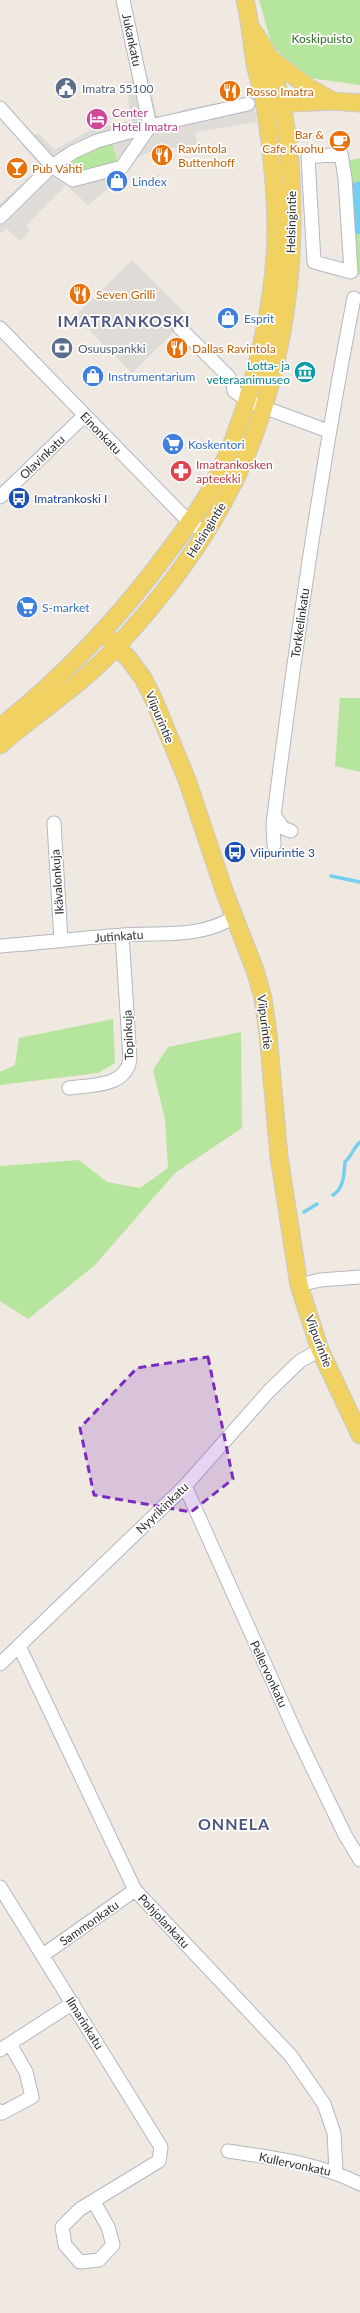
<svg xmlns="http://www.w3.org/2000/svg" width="360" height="2313" viewBox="0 0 360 2313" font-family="Lato,sans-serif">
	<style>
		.green { fill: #b6e59e }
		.plaza { fill: #dfdcd8; fill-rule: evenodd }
		.water { fill: #75cff0 }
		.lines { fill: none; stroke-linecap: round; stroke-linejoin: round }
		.stream { stroke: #75cff0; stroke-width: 3.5 }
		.minor-casing { stroke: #b4b7c1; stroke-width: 15 }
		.major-casing { stroke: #c9c9c9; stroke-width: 19 }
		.minor { stroke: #fff; stroke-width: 13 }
		.major { stroke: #f2d163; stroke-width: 17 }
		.marked { fill: #7b2cbf; fill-opacity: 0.2; stroke: #7b2cbf; stroke-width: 3; stroke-dasharray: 8 5; stroke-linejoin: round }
		.labels { text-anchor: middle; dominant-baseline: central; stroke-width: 3.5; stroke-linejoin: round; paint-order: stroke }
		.park-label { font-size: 12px; fill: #2c6e1b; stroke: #fff }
		.street-label { font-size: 12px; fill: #2e2e2e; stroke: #fff }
		.service-label { font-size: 12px; fill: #4e5e75; stroke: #fff; text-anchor: start }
		.food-label { font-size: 12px; fill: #c56008; stroke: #fff; text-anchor: start }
		.hotel-label { font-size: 12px; fill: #b23c85; stroke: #fff; text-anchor: start }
		.shop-label { font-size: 12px; fill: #366cbe; stroke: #fff; text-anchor: start }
		.culture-label { font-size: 12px; fill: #0d838f; stroke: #fff; text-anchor: end }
		.health-label { font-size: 12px; fill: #be3a42; stroke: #fff; text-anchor: start }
		.transit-label { font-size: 12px; fill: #164399; stroke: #fff; text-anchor: start }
		.district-label { font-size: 16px; font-weight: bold; letter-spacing: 1px; fill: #4d5680; stroke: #fff }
	</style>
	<rect width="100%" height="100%" fill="#efe9e1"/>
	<path class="green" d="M259,0H360V85L309,78L272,46Z
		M113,144L119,165L77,175L72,158L97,147Z
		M360,158V275L351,272L343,162Z
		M340,698H360V772L335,766Z
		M113,1019L115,1063L98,1073L0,1085V1072L15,1065L19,1038Z
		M241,1032L242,1128L175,1173L95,1265L28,1319L0,1301V1166L79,1160L107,1182L140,1188L168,1168L165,1119L153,1070L168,1047Z"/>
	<path class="plaza" d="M149,77L156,114L164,120L182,118L181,110L252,96L257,122L196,132L197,144L146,153L135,159L124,172L106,175L109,188L88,205L66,185L26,226L30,230L20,241L6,228L0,234V204L41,166L21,144L38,133L55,150L90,130L132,120L125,82ZM112,144L119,165L77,175L72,158L97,147Z
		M132,260L189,317L132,373L75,316Z"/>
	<path class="water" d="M360,181V234H356L353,227L351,184Z"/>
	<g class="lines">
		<path class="stream" d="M331,876L360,882
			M333,1195C344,1188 344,1174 345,1162C352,1156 353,1148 360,1142
			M304,1212L317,1204"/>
		<g class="minor-casing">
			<path id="minor" d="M0,108L52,166L73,180L122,167L150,126L123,0
				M341,154L345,178L351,272L314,262L308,157Z
				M0,217L52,166L73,152L97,141L150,126L248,104
				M179,327L228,376L233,383L234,391L247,400L263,407L328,431
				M0,328L190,523L197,527
				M0,497L84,416
				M274,815L283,828L291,831
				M54,823L61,941
				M274,845L273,824C295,648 320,472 354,298
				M0,946C41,943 81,938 122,935C160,932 202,939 235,916
				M69,1088C92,1085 126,1087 130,1059L122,935
				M299,1285L320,1280L360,1277
				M185,1486L299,1740L345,1835L360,1860
				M19,1646L135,1890L291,2056L324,2104L334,2133L336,2172
				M0,1664L185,1486L269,1391L300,1361L320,1350
				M0,1887L161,2147L159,2161L80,2209L62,2227L65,2245L80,2262L99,2260L113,2245L108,2227L94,2202
				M43,1955L135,1890
				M0,2050L73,2003
				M0,2111L2,2113L32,2097L26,2072L10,2044
				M228,2151C274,2158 319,2163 360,2184"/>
		</g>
		<g class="major-casing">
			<path id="major" d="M270,58L308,87L331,100
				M272,104L333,101L360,103
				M103,633L128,658L143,678L154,700L187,780L225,893L255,970L263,998L268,1033L279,1157L299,1285L320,1350L360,1435
				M0,727C65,676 119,618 168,552C182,533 196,515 208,494C247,425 275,312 276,233C276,189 271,144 264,101C261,86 256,72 254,57C251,38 250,19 245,0
				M0,745C39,711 83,684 117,646C157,603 195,554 223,503C271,417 293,310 292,212C292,168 288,123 276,81C274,73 273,64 269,57C264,47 258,38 252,29"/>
		</g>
		<use href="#minor" class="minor"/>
		<use href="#major" class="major"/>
	</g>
	<path class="marked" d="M208,1357L233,1479L191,1512L94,1495L80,1428L137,1368Z"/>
	<defs>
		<g id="civic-disc" transform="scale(1.15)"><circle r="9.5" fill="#5c6f8a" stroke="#fff"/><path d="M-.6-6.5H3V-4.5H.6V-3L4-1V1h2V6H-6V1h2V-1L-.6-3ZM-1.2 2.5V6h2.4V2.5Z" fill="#fff"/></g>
		<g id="restaurant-disc" transform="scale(1.15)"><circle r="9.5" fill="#e8710a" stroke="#fff"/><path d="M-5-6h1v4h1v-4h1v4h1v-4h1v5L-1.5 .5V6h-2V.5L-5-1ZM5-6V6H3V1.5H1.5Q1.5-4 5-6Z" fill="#fff"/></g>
		<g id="hotel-disc" transform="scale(1.15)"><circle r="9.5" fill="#d1479c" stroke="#fff"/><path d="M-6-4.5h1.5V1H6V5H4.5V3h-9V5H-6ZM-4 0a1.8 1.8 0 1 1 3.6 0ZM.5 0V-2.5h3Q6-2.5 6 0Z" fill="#fff"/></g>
		<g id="cafe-disc" transform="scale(1.15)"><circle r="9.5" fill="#e8710a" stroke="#fff"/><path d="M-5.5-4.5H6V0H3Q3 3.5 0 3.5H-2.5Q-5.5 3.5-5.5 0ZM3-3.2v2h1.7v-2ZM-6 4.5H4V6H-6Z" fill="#fff"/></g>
		<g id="bar-disc" transform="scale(1.15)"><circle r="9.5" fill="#e8710a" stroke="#fff"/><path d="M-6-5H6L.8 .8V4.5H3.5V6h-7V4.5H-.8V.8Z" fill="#fff"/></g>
		<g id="shop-disc" transform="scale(1.15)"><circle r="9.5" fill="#3f7fe0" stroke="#fff"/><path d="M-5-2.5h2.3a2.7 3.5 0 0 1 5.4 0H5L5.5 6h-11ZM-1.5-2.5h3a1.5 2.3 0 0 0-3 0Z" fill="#fff"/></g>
		<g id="bank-disc" transform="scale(1.15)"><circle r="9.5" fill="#5c6f8a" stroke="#fff"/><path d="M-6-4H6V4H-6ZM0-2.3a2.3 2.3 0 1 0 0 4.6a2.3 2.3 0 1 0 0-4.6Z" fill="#fff"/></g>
		<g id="museum-disc" transform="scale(1.15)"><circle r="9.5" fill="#0f9aa8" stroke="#fff"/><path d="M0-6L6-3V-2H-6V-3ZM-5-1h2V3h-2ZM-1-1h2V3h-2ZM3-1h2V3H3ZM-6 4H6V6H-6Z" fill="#fff"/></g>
		<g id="supermarket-disc" transform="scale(1.15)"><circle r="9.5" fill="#3f7fe0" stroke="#fff"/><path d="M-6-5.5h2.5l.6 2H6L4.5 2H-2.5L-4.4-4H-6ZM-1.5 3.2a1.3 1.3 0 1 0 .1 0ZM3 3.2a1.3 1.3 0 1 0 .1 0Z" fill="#fff"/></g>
		<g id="pharmacy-disc" transform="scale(1.15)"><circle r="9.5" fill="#e0444e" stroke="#fff"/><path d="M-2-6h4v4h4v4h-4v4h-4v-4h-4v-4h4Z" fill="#fff"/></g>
		<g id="bus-disc" transform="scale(1.15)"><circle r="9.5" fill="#1a4fb4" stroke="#fff"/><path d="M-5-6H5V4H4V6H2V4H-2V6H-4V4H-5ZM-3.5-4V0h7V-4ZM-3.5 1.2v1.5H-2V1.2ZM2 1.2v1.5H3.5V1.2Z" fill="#fff"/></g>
	</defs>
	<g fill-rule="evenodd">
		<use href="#civic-disc" x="66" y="88"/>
		<use href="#restaurant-disc" x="230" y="91"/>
		<use href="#hotel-disc" x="97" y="119"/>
		<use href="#cafe-disc" x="340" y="141"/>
		<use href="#restaurant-disc" x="162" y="155"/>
		<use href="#bar-disc" x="17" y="168"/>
		<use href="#shop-disc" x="117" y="181"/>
		<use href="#restaurant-disc" x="80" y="294"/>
		<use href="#shop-disc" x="228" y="318"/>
		<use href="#bank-disc" x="62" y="348"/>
		<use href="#restaurant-disc" x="177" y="348"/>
		<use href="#museum-disc" x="305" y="372"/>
		<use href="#shop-disc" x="93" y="376"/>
		<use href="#supermarket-disc" x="173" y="444"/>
		<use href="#pharmacy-disc" x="181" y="471"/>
		<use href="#bus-disc" x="19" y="498"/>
		<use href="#supermarket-disc" x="27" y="607"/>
		<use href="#bus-disc" x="235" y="852"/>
	</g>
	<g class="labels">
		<g class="park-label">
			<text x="322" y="38">Koskipuisto</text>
		</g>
		<g class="street-label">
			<text transform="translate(132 40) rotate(78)">Jukankatu</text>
			<text transform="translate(291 222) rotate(-89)">Helsingintie</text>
			<text transform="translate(101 433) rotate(46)">Einonkatu</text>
			<text transform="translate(42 457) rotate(-44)">Olavinkatu</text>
			<text transform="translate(206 530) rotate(-58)">Helsingintie</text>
			<text transform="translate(300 623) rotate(-82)">Torkkelinkatu</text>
			<text transform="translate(160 717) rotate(67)">Viipurintie</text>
			<text transform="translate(57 882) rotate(-94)">Ikävalonkuja</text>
			<text transform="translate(119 936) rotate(-4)">Jutinkatu</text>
			<text transform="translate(265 1022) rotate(83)">Viipurintie</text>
			<text transform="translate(128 1035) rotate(-92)">Topinkuja</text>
			<text transform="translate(319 1341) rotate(69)">Viipurintie</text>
			<text transform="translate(162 1508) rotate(-44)">Nyyrikinkatu</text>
			<text transform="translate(269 1674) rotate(65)">Pellervonkatu</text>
			<text transform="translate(164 1921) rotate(47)">Pohjolankatu</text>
			<text transform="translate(89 1923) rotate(-35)">Sammonkatu</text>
			<text transform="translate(85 2023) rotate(58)">Ilmarinkatu</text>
			<text transform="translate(295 2164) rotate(12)">Kullervonkatu</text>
		</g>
		<g class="service-label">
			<text x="82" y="88">Imatra 55100</text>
			<text x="78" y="348">Osuuspankki</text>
		</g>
		<g class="food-label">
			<text x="246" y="91">Rosso Imatra</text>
			<text x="324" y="134" text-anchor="end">Bar &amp;<tspan x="324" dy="14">Cafe Kuohu</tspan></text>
			<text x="178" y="148">Ravintola<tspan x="178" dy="14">Buttenhoff</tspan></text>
			<text x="32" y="168">Pub Vahti</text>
			<text x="96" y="294">Seven Grilli</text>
			<text x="192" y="348">Dallas Ravintola</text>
		</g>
		<g class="hotel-label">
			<text x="112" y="112">Center<tspan x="112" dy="14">Hotel Imatra</tspan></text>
		</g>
		<g class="shop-label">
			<text x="132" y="181">Lindex</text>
			<text x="244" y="318">Esprit</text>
			<text x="108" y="376">Instrumentarium</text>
			<text x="188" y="444">Koskentori</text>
			<text x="42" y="607">S-market</text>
		</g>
		<g class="culture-label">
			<text x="290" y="365">Lotta- ja<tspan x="290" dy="14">veteraanimuseo</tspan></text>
		</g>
		<g class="health-label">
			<text x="196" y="464">Imatrankosken<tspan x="196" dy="14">apteekki</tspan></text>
		</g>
		<g class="transit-label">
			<text x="34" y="498">Imatrankoski I</text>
			<text x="250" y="852">Viipurintie 3</text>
		</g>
		<g class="district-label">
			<text x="124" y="320">IMATRANKOSKI</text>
			<text x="234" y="1823">ONNELA</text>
		</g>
	</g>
</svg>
